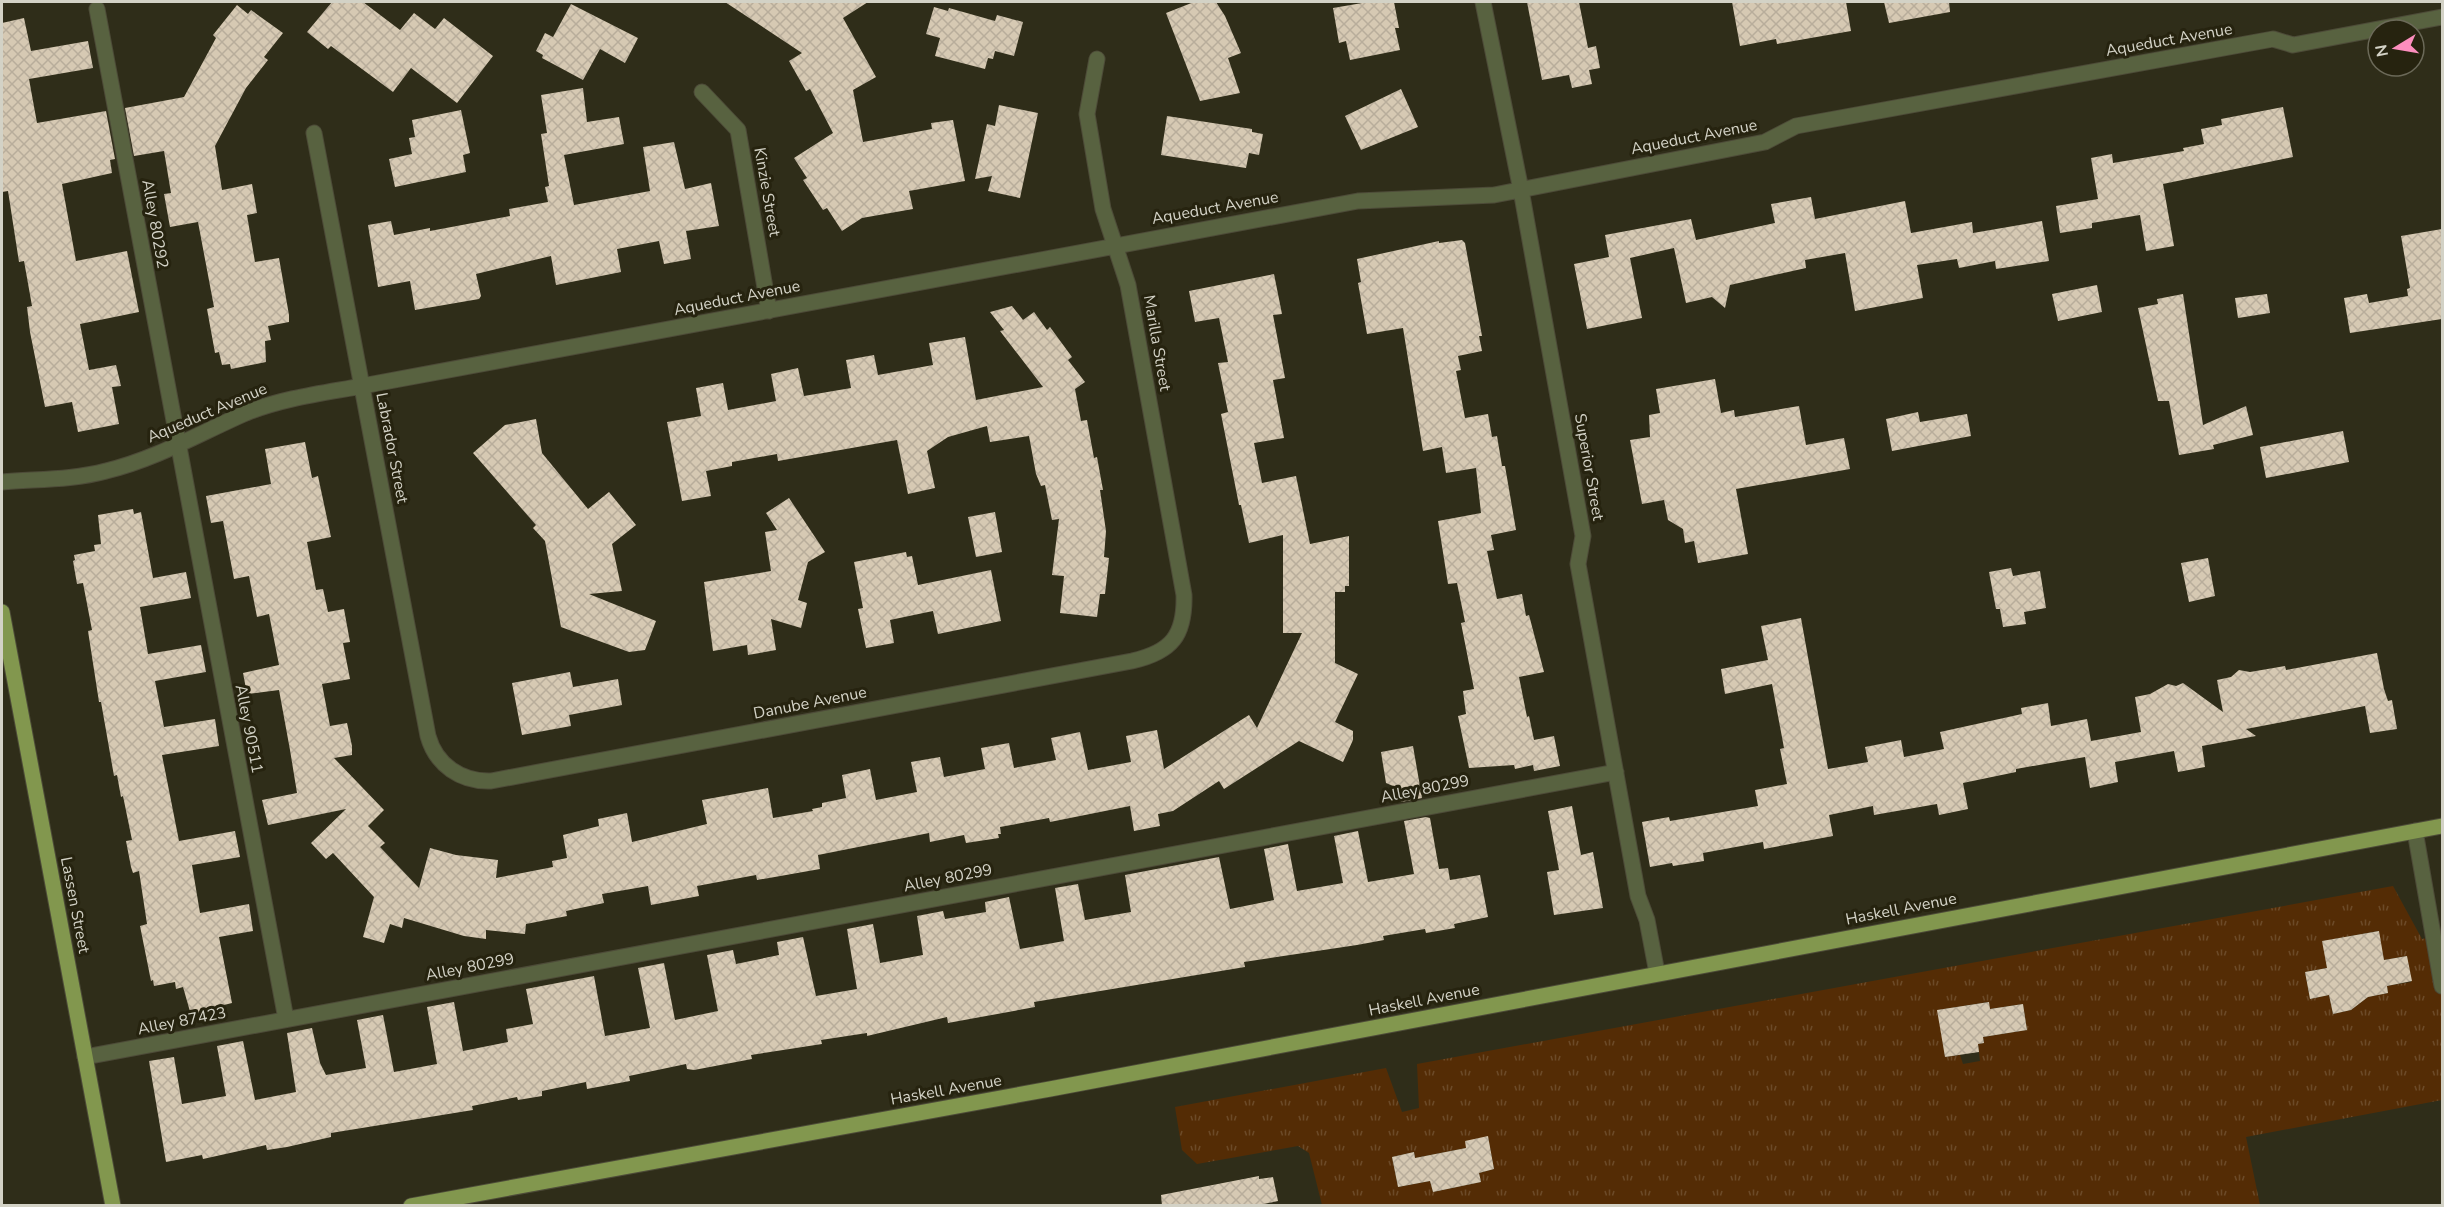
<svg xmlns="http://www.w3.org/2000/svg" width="2444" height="1207" viewBox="0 0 2444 1207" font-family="'Nunito Sans',sans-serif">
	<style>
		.grass { fill: url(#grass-tufts); fill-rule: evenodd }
		.building { fill: url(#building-cross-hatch) }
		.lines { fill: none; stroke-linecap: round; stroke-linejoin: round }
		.minor-casing { stroke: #4d4b38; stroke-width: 17 }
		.major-casing { stroke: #4d4b38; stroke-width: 17 }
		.minor { stroke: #586240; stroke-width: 15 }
		.major { stroke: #82974e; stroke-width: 15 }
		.labels { text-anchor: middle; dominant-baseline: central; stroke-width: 6; stroke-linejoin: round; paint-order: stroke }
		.street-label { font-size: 16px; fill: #d3d2c6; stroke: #26230f }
	</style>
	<defs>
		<pattern id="grass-tufts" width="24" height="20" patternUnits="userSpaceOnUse" patternTransform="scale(1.5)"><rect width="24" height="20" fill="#542c05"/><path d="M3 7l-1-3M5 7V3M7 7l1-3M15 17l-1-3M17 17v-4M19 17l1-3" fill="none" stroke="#6c4a28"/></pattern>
		<pattern id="building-cross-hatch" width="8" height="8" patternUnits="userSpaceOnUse" patternTransform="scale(1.5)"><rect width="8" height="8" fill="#d6c9b3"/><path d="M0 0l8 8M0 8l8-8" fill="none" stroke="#b8ad9b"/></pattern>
	</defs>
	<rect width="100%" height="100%" fill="#2f2d19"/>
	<path class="grass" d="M2393,886L2422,939L2442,935V911V1100L2246,1137L2260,1205H1322L1309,1153L1298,1146L1197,1164L1182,1150L1175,1107L1386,1068L1402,1112L1419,1108L1417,1064ZM2378,931L2384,960L2407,956L2411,982L2387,986L2388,993L2368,997L2351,1010L2333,1014L2329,995L2310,999L2305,972L2327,968L2323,941ZM1988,1002L1990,1009L2023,1004L2027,1030L1983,1037L1984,1043L1978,1044L1980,1061L1963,1064L1960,1055L1945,1057L1938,1010ZM1488,1137L1494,1169L1479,1173L1481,1182L1433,1192L1430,1181L1398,1187L1392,1157L1414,1152L1415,1158L1466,1148Z"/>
	<path class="building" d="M332,2H363L400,30L414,13L435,29L444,18L493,56L457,103L411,68L393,92L331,46L328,49L307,32Z
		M725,2H868L843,18L876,77L853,90L863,142L932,129L931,123L953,120L965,181L909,191L913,209L862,218L842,231L827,208L823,210L803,180L807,178L794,158L833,133L810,89L806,91L789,61L802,53Z
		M1194,2H1216L1225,16L1241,53L1228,58L1240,93L1200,101L1166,13Z
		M1368,2H1394L1399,28H1395L1400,50L1350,60L1346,41L1339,43L1333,8Z
		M1527,2H1579L1588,48L1596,46L1600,68L1589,70L1592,84L1572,88L1569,75L1542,80Z
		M1732,2H1846L1851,31L1777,44L1776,39L1740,46Z
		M1884,2H1949L1950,12L1889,23Z
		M571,4L638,38L625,63L600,49L583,80L542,58L543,55L536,51L545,33L553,37Z
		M237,5L248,14L251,10L283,33L264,57L268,60L246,88L215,146L222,190L252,184L257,213L247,215L255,262L279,258L289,315V322L268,326L271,340L265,341L266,362L231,369L230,364L222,365L219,352L215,353L207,309L214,307L198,222L170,227L164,194L171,193L164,151L134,156L125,108L184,97L216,38L213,35Z
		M934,7L948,11L949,8L995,21L997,15L1023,22L1014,56L995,51L993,59L988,58L985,69L935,56L940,38L926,34Z
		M24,18L31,51L88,41L93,68L29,79L37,123L106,111L115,159L110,160L112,173L62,184L76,261L127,251L139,312L80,324L89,370L116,365L121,386L112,387L119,424L78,432L72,402L45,407L30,332L27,307L32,306L24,261L19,262L8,191L2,192V23Z
		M583,88L587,122L619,117L624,144L564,155L574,205L650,191L643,147L674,142L685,189L711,183L719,226L686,231L691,259L664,264L659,241L617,249L621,272L556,285L551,256L476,274L481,296L479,299L415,310L410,281L378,287L368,225L391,221L394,235L430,228V231L510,216L509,209L548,202L545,187L549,186L541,134L547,133L541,95Z
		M1401,89L1418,127L1361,150L1345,116Z
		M999,105L1038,113L1020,198L988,191L992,176L975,179L987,124L995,126Z
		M2283,107L2293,157L2163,184L2174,246L2146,251L2140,215L2092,223V228L2060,233L2056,206L2098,199L2091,158L2112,154L2113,163L2184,151L2183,148L2204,144L2201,129L2222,125L2221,119Z
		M461,110L470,153L463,155L466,172L395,187L389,159L412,154L409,138L415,137L412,120Z
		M1167,116L1252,129V132L1263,134L1259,155L1249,153L1246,168L1161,155Z
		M1811,197L1815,219L1905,201L1911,233L1972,222L1973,233L2042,221L2049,261L1996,269L1995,261L1959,268L1957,259L1917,265L1923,298L1855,311L1845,253L1805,260L1806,268L1730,285L1725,308L1712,297L1686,303L1674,248L1630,258L1642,318L1587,329L1574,264L1609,257L1605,235L1691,219L1696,240L1775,223L1771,204Z
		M2442,229V319L2350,333L2344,298L2367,294L2369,303L2408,296L2407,289L2410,288L2401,236Z
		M1462,240L1465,243L1482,336H1479L1482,351L1458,356L1461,370L1456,371L1465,418L1488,414L1492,437L1497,436L1502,466H1505L1516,530L1491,535L1494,550L1487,551L1497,599L1522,594L1526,616L1529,615L1544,672L1519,677L1527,717L1529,716L1534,740L1554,736L1560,766L1534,771L1533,765L1515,769L1514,765L1469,768L1458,716L1466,714L1463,691L1474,689L1461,623L1465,622L1457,583L1448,584L1438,521L1481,513L1476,468L1446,473L1442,447L1423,451L1403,328L1367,334L1358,283L1361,282L1357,259L1439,241V243Z
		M1274,274L1282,314L1273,315L1285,378L1273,380L1284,438L1254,443L1262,483L1296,476L1310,544L1349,536V586H1345V592H1335V663L1358,674L1335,722L1353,731V740L1343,762L1299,741L1224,789L1219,781L1173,811L1158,814L1160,826L1134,831L1130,806L1050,822L1049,818L1000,827L1001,834H998L999,838L966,843L964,835L930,842L929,833L818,855L820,869L757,880L756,875L697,886L699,896L651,905L648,886L602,894L604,903L566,911L567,916L526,924L525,934L486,930V939L464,936L404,918L402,928L390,924L384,943L363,937L374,897L333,853L326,859L311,843L346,809L268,825L262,800L297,793L290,750L279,690L247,694L243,673L279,665L269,614L257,617L249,576L234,579L223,521L211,523L206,496L271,484L265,449L305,442L312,478L318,476L331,537L307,542L316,590L323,589L328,612L344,609L350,642L343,643L350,679L322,684L330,726L347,723L352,746V755L334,758L384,810L368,826L385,843L380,847L419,888L430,848L456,855L498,860L496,878L553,867L552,861L567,858L563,835L599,826L598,819L627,813L632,842L707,824L702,800L768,788L773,818L813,811L812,809L822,807V803L846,798L842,775L870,769L876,800L917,792L911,762L940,757L944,777L985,769L981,748L1009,743L1014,768L1056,760L1051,738L1080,732L1088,770L1131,762L1126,736L1157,730L1164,769L1249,715L1257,728L1302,633H1283V535L1249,543L1241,505H1239L1221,414L1228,412L1218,363L1228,362L1219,318L1195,322L1189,291Z
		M2097,285L2102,312L2058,321L2052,294Z
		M2183,294L2203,425L2246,406L2253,435L2213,445L2214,449L2179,455L2169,401H2158L2138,308L2158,304L2157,299Z
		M2267,294L2270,313L2238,318L2235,298Z
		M1012,306L1023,320L1034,312L1047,330L1050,327L1072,357L1068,360L1085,382L1075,389L1081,421L1087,420L1094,458L1097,457L1103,490H1100L1106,531L1104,557L1109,558L1105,594H1100L1097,617L1060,613L1064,576L1052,575L1059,519L1052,520L1045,485L1041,486L1036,474L1029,436L990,442L987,426L948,437L927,451L935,488L908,494L897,440L778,461L777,454L732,462V466L706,471L711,496L682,501L667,422L701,416L696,388L723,383L728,410L776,401L771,374L798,368L804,396L851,388L846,360L874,355L878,375L933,365L929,343L965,337L976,400L1043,387L1000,331L1004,330L990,312Z
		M1715,379L1721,413L1734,410L1735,417L1799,406L1806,445L1844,438L1850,469L1736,489L1748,554L1698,563L1694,541L1685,543L1683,529L1668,520L1664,500L1642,504L1630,440L1650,437L1649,415L1660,413L1656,389Z
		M1918,412L1920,422L1967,414L1971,436L1892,451L1886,419Z
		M536,419L542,453L588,509L609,492L636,525L612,544L622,591L589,594L656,621L645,650L629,652L561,627L545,541L533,528L536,525L473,453L505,425Z
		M2343,431L2349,462L2266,478L2260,447Z
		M789,498L825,552L808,562L798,600L807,603L801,628L771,619L776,650L748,655L747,645L713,651L704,582L771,571L765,532L777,530L766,513Z
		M133,509L134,514L141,512L153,578L186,572L191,598L140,607L148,654L201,645L206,672L155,681L164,727L215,719L219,746L162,755L179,841L235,831L240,857L192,865L200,913L249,904L253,931L219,937L232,1003L224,1005L225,1009L191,1015L183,987L176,989L175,982L154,986L153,980L151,981L140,926L147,924L139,871L133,873L131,867L126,841L132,840L123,796L121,797L117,775L114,776L101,702H99L88,631L92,630L83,583L77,584L73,561L75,560L74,555L95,551L94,545L101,544L98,515Z
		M995,512L1002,552L976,557L968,517Z
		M906,552L907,557L912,556L918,585L991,570L1001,621L938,634L933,611L890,620L894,643L866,648L858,609L863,608L854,562Z
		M2208,558L2215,596L2189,602L2181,563Z
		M2011,568L2013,576L2040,571L2046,608L2024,612L2026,624L2003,627L2000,609H1996L1989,572Z
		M1801,618L1828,769L1868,762L1865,747L1901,740L1904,757L1944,749L1940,732L2022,714L2021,708L2048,703L2051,726L2087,719L2091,741L2141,732L2135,697L2150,694L2168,684L2176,686L2183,683L2223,712L2217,680L2231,677L2239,670L2250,672L2285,666L2286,670L2377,653L2384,689L2388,701L2392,700L2397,729L2370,733L2365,706L2246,729L2256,736L2202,746L2205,767L2178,772L2174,751L2115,762L2118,782L2090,788L2085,757L2016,769V772L1963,783L1968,809L1939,815L1937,804L1874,815L1873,806L1829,815L1833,836L1764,849L1763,842L1703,853L1704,861L1673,866L1672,863L1650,867L1642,822L1669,817L1670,821L1758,806L1755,790L1787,784L1780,749L1784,748L1772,684L1725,694L1721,669L1768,660L1761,626Z
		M570,672L573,687L618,679L622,705L569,715L571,726L522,735L512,683Z
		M1413,746L1422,798L1401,802L1398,788L1386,783L1381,752Z
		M1572,806L1581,855L1593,852L1603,908L1554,915L1547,872L1559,870L1548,811Z
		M1426,817L1430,818L1439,869L1448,868L1450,880L1480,875L1488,917L1454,924L1455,928L1426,933L1425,929L1383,936L1384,940L1357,945L1244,962L1245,967L1034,1002L1035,1007L948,1023L947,1017L867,1036V1033L821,1040L822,1044L751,1055L752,1059L694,1070L687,1069L686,1064L629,1076L630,1081L587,1089L586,1082L542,1091V1096L518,1100L517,1097L472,1106L473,1110L331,1133V1137L287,1147L267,1150L266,1145L203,1159L202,1155L166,1162L149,1061L174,1057L182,1104L226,1096L217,1046L243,1041L255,1100L296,1092L287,1033L312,1028L320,1063L326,1075L366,1068L357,1020L383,1015L394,1072L437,1064L427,1007L454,1002L463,1051L508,1042L506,1029L533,1024L526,989L594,976L605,1036L650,1028L638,968L664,963L675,1020L718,1011L707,955L733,950L736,964L779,955L777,942L803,937L816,996L857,989L847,929L873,924L880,963L923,955L917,916L943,911L945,919L986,912L985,902L1009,897L1020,949L1064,941L1055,888L1078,884L1085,920L1131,912L1125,875L1219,857L1230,909L1274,900L1264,849L1288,844L1297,891L1343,883L1334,836L1358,831L1368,882L1414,874L1404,821Z
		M2379,931L2384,960L2407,956L2412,981L2387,986L2388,993L2368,997L2351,1010L2333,1014L2329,995L2310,999L2305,972L2327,968L2322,941Z
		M1989,1002L1990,1009L2023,1004L2027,1030L1983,1037L1984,1043L1978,1044L1979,1052L1945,1057L1937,1010Z
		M1488,1136L1494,1169L1479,1173L1481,1182L1433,1192L1430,1181L1398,1187L1392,1157L1414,1152L1415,1158L1466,1148L1465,1141Z
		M1259,1176V1179L1273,1177L1278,1201L1254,1206H1162L1161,1195Z"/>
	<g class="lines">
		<g class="minor-casing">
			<path id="minor" d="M1483,2L1521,190L1583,536L1578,564L1638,896L1647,920L1657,973
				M97,9L286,1019
				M702,92L738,130L769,311
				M314,133L428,736C436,765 461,782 491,781L1132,661C1172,652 1185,635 1184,595L1128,285L1103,209L1087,114L1097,59
				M2,482C36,479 73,480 106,471C156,459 200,433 246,413C283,398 324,393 362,386L1358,201L1494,195L1765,142L1796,126L2273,39L2293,45L2442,17
				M2415,831L2442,986
				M85,1057L1616,772"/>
		</g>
		<g class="major-casing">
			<path id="major" d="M2,612L113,1206
				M411,1206L1050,1089L2442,826"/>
		</g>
		<use href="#minor" class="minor"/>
		<use href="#major" class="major"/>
	</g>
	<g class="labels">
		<g class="street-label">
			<text transform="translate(2169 40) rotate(-10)">Aqueduct Avenue</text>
			<text transform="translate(1694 137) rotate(-11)">Aqueduct Avenue</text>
			<text transform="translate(767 192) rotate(80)">Kinzie Street</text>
			<text transform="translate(1215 208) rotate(-10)">Aqueduct Avenue</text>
			<text transform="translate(155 224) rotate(80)">Alley 80292</text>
			<text transform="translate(737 298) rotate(-11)">Aqueduct Avenue</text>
			<text transform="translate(1157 343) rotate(80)">Marilla Street</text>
			<text transform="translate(207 413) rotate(-23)">Aqueduct Avenue</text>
			<text transform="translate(392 448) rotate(79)">Labrador Street</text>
			<text transform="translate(1589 467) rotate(80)">Superior Street</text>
			<text transform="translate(810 703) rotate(-11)">Danube Avenue</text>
			<text transform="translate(249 729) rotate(79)">Alley 90511</text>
			<text transform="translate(1425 789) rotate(-11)">Alley 80299</text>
			<text transform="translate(948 878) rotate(-11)">Alley 80299</text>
			<text transform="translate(75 905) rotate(79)">Lassen Street</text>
			<text transform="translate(1901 909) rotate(-11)">Haskell Avenue</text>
			<text transform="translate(470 967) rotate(-11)">Alley 80299</text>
			<text transform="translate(1424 1000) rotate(-11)">Haskell Avenue</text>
			<text transform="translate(182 1021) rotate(-11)">Alley 87423</text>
			<text transform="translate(946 1090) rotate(-10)">Haskell Avenue</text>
		</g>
	</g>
	<rect width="2444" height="1207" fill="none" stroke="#d3d2c6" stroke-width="6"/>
	<g transform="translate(2396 48) rotate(259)"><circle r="28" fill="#26230f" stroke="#6b6958" stroke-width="1.5"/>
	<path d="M0-4.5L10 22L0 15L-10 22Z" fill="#fd8ebe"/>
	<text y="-9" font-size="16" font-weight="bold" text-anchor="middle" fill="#d3d2c6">N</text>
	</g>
</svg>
